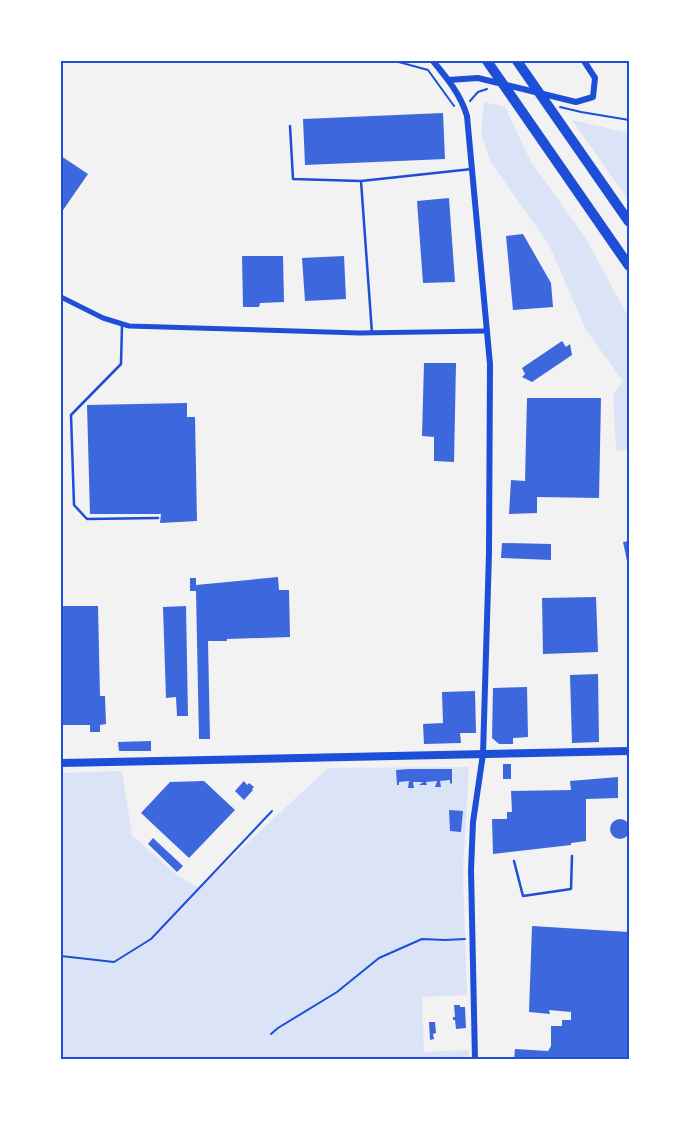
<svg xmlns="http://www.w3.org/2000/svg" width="690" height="1121" viewBox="0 0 690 1121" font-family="'Archivo Narrow',sans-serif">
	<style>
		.green { fill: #dbe4f7 }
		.building { fill: #3d67dc }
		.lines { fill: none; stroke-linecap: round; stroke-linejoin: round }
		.path { stroke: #1d4ed8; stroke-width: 2 }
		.service { stroke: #1d4ed8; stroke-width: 2.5 }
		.minor { stroke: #1d4ed8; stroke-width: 5 }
		.tertiary { stroke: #1d4ed8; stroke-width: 6 }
		.secondary { stroke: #1d4ed8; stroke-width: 8 }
		.motorway { stroke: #1d4ed8; stroke-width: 10 }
		.neatline { fill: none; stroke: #1d4ed8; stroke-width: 2 }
	</style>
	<rect width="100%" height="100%" fill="#f2f2f2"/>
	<path class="green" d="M484,102L505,107L531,162L585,237L629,318V451L616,450L613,394L623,381L586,330L549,245L490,161L481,134Z
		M572,120L629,133V201Z
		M469,767L463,872L467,995L422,997L424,1052L469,1050V1060H61V773L122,771L132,835L178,876L199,888L328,768Z"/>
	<path class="building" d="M443,113L445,159L305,165L303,119Z
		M61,156L88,174L61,213Z
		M449,198L455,282L423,283L417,201Z
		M523,234L551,283L553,307L513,310L506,236Z
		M242,256H283L284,302L260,303L259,307H243Z
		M344,256L346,299L305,301L302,258Z
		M562,341L566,347L570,344L572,355L532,382L522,377L525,374L522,368Z
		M424,363H456L454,462L434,461V437L422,436Z
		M527,398H601L599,498L537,497V513L509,514L511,480L525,481Z
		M187,403V417H195L197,521L160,523L161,514H90L87,405Z
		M629,541V561H627L623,542Z
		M502,543L551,544V560L501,558Z
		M278,577L279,590H289L290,637L227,639V641H208L210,739H199L196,591H190V578H196V585Z
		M596,597L598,652L543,654L542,598Z
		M62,606H98L100,696H105L106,724L100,725V732H90V725H63Z
		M186,606L188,716H177L176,697L166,698L163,607Z
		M598,674L599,742L572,743L570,675Z
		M527,687L528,737L513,738V744H499L492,738L493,688Z
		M475,691L476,733H460L461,743L424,744L423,724L443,723L442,692Z
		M151,741V751H119L118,742Z
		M503,764H511V779H503Z
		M410,769H452V784L450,783V780L440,781L441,787H435L437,781L426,782L427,785H419L423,782H413L414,788H408L409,781L399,782V785H397L396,770Z
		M618,777V798L586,799V841L571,843V845L493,854L492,819H507V812H512L511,791L571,790L570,781Z
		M204,781L235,810L189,858L141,813L170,782Z
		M244,781L247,785L249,783L254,787L252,789L253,790L244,800L235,791Z
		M449,810L463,811L461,832L450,831Z
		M610 829a10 10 0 1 1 20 0a10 10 0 1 1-20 0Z
		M153,838L183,866L177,872L148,844Z
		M532,926L629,932V1060H514L515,1049L548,1051L551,1046V1026H562V1020H571V1012L549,1010L550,1014L529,1012Z
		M454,1005H460V1007H465L466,1028L456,1029L455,1020H453V1017H455Z
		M429,1022H435L436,1033L433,1034L434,1039L430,1040Z"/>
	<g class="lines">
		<path class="path" d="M395,61L428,70L454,106
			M470,101L478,92L487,89
			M560,107L581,112L629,120
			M61,956L114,962L151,939L272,811
			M271,1034L278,1028L337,992L379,958L422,939L445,940L465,939"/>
		<path class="service" d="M290,126L293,179L361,181
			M122,325L121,364L71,415L74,505L87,519L158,518
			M372,333L361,181L472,169
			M514,861L523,896L571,889L572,856"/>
		<path class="minor" d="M61,297L103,318L129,326L359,333L487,331"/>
		<path class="tertiary" d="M433,61C447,78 461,95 467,116L490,364L489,553L483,754L473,822L471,870L475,1060
			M448,80L478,78L576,102L593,97L595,78L584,61"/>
		<path class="secondary" d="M61,763L629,751"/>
		<path class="motorway" d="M487,61L629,266
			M517,61L629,222"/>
	</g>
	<rect width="690" height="1121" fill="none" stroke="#ffffff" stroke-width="125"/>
	<rect x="62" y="62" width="566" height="996" class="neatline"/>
</svg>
